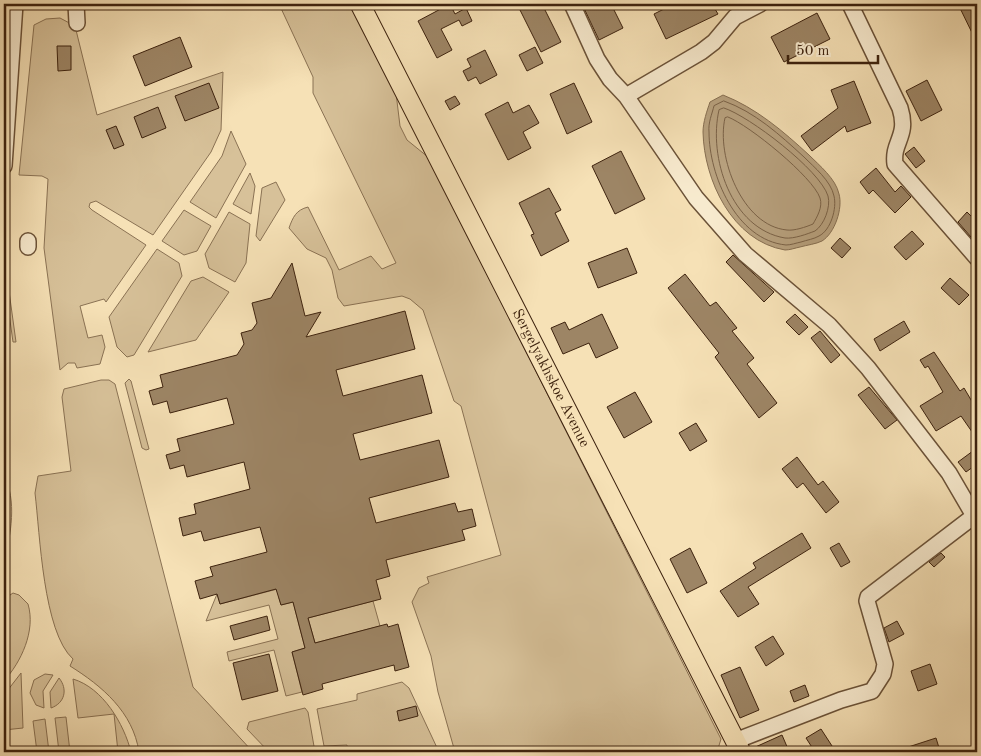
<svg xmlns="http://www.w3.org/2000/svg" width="981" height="756" viewBox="0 0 981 756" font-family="'Old Standard TT',serif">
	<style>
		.green { fill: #d7c199; stroke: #8a7254 }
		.water { fill: #b7a07d; stroke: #866e51 }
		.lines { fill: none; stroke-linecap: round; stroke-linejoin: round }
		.shore { stroke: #7a6146; stroke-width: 1 }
		.building { fill: #9d8565; stroke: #3d220e }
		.minor-casing { stroke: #6b5238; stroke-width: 18 }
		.major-casing { stroke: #3d220e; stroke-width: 21 }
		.minor { stroke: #f9ecd0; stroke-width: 15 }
		.major { stroke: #f6e1b6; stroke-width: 19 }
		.labels { text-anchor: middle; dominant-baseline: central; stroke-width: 4.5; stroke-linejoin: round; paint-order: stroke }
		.street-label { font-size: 15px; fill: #3d220e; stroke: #f9ecd0 }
	</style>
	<rect width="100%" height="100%" fill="#f6e1b6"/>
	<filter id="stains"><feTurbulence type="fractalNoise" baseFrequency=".004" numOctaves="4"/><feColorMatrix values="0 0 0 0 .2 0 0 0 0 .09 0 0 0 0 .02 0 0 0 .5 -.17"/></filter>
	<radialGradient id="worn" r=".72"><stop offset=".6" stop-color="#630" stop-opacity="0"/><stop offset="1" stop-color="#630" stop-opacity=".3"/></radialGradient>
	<path class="green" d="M279,4H351L396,93L400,126L407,140L428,157L721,739L717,752H455L438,692L431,656L412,602L419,588L429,583L427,577L501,555L461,406L454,401L423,310L410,299L402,296L344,306L338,298L332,270L326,258L307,249L289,228C293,217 296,210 308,207L339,270L371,256L382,269L396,263L313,93V77Z
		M60,18L75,26L97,115L223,72L221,130L211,152L153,235L96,201L90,203L89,207L92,210L146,245L106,302L104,299L80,306L88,338L102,335L105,347L100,364L77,368L75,363H68L60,370L44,248L48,179L42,176L19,175L34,25L46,19Z
		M231,131L246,164L216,218L190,202L222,156Z
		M250,173L255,186L251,214L233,204Z
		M276,182L285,200L260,241L256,236L262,188Z
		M184,210L211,226L197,251L184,255L162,241Z
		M229,212L250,224L246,263L235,282L209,268L205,254Z
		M157,249L179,263L182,276L134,355L127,357L117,347L109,317Z
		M203,277L229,292L196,340L148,352L191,281Z
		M8,284L16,342H13L5,285Z
		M129,379L131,381L149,449L146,450L142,448L125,383Z
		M101,380H109L115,384L193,687L253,752H139C133,712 102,686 70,666L73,659C43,632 40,534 35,493L38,476L71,471L62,397L64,389Z
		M4,477C17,498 11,537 4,559Z
		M289,586L279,598L281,605L293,602L305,648L292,652L302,692L286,696L274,650L229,661L227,652L278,639L269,605L206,621L217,594L220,604Z
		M13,593L19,595L28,604C36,631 21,662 4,681V599Z
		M373,601L380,626L315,643L308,618Z
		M21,673L23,728L4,730V695Z
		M45,674L53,675L43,691L44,708L36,705L30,693L34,680Z
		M59,678C68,689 65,703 51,708L50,692Z
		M73,679C103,688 124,724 131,752H118L114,714L78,718Z
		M402,682L409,688L439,752H347V745L324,746L317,709L357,700V694Z
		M305,708L308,712L315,752H269L247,729L249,722Z
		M66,717L70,752H59L55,718Z
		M45,719L49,752H37L33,721Z"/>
	<path class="water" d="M723,95C756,108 783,131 809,155C819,165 836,179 839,194C843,208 835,233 822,241C816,244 807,245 800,247C795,248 790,250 785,250C732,241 704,180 703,132C703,122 707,111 710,102Z"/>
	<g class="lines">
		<path class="shore" d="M724,101C755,112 780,135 804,157C814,167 831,181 834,196C837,208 831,230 819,236C814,239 807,240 801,242C796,243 791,245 786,245C736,240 709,175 709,132C708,123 712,114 714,106Z
			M724,108C749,116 820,170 828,196C831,207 824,225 815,231C807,234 794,239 785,238C731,229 708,157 719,110Z
			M728,117C749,125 813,177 820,198C823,207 817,217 813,224C806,227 794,231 787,230C742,226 716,156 725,118Z"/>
	</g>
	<path class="building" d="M450,4L455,14L466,8L472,21L462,26L459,20L441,29L452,50L437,58L418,21Z
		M517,4H542L561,42L541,52Z
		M582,4H611L623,28L599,40Z
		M674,4H712L718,14L666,39L654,14Z
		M958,4H977V43Z
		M817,13L830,39L784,62L771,37Z
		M180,37L192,67L145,86L133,56Z
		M57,46H71V70L58,71Z
		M535,47L543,63L527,71L519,55Z
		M485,50L497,75L480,84L476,77L468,81L463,71L471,67L467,59Z
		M927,80L942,110L921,121L906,91Z
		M854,81L871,123L847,132L845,126L812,151L801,136L838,108L831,90Z
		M209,83L219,108L185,121L175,96Z
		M574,83L592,122L567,134L550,94Z
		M455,96L460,104L450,110L445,101Z
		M508,102L513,113L529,105L539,123L523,132L531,148L508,160L485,114Z
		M158,107L166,128L142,138L134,117Z
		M116,126L124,145L114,149L106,130Z
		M914,147L925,161L916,168L905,154Z
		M621,151L645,199L615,214L592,166Z
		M876,168L895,192L901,186L911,197L895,213L873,190L869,194L860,182Z
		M549,188L561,210L555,213L569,241L541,256L531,235L534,234L519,203Z
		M967,212L977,222V244L958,222Z
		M912,231L924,244L906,260L894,247Z
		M840,238L851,248L842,258L831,248Z
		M627,248L637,273L598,288L588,263Z
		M733,255L774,292L764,302L726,262Z
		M292,263L305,316L321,312L306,337L405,311L415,349L336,370L343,396L422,375L432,413L353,434L360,460L439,440L449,477L369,498L376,523L455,503L458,512L472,509L476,526L462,530L465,540L386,560L390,576L376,580L381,599L308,618L315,643L387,624L388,627L398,624L409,667L395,671L394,665L322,684L323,689L303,695L292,652L305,648L293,602L281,605L276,589L220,604L217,594L200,599L195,581L213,576L210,567L267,552L260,527L204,541L201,531L183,536L179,518L196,514L194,504L250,489L244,462L187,477L184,465L170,469L166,455L180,451L177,439L234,424L227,398L170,413L167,401L153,405L149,391L163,387L160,375L237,355L244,344L241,333L252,330L257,323L252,303L271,298Z
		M685,274L710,306L716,302L737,328L732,331L754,358L747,364L777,403L759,418L715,357L719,353L668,288Z
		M950,278L969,295L959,305L941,288Z
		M602,314L618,348L596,358L589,343L563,354L551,328L565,322L569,330Z
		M795,314L808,327L799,335L786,322Z
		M904,321L910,332L880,351L874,339Z
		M820,331L840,355L831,363L811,338Z
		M934,352L960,391L964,388L977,410V439L961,416L936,431L920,406L943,392L928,366L925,368L920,360Z
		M869,387L897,420L885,429L858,395Z
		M635,392L652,422L624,438L607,407Z
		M696,423L707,441L690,451L679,433Z
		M977,448V464L966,472L958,462Z
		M797,457L818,485L823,481L839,502L826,513L803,483L797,488L782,469Z
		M802,533L811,548L748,587L759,604L738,617L720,591L756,568L753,563Z
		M839,543L850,562L841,567L830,548Z
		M690,548L707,583L687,593L670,559Z
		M941,553L945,557L934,567L929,562Z
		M267,616L270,630L234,640L230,626Z
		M897,621L904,634L889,642L884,628Z
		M773,636L784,654L766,666L755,647Z
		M269,654L278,691L242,700L233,663Z
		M930,664L937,684L918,691L911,671Z
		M740,667L759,710L740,718L721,675Z
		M805,685L809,696L794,702L790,691Z
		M416,706L418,716L399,721L397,711Z
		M821,729L834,749L829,752H815L806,738Z
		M782,735L788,749L782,752H752L751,749Z
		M936,738L940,751L900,752L899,750Z"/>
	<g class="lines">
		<g class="minor-casing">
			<path id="minor" d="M76,4L77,23
				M572,4L597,59L610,79L626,96L696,198L745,254L829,325L868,368L949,473L977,521
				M850,4L900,108C909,137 892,141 895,164L977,258
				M626,96L701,52L714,42L735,17L760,4
				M4,166L15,4
				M28,247V241
				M735,741L841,700L872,691L883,674L885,664L867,601L868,597L974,516"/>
		</g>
		<g class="major-casing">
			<g id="major">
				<path id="s1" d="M360,4L741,752"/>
			</g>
		</g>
		<use href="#minor" class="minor"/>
		<use href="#major" class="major"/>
	</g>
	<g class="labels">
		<g class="street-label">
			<text stroke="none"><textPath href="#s1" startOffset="420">Sergelyakhskoe Avenue</textPath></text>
		</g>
	</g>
	<rect width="981" height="756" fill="none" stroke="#f6e1b6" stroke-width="20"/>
	<rect x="5" y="5" width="971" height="746" fill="none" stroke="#3d220e" stroke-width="2.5"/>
	<rect x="10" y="10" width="961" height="736" fill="none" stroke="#3d220e"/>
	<path d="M788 55v8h90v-8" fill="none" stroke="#3d220e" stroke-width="2.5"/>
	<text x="796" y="55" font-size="15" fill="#3d220e" stroke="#f9ecd0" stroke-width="4" paint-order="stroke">50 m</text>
	<rect width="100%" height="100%" filter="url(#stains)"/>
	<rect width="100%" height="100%" fill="url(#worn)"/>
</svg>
